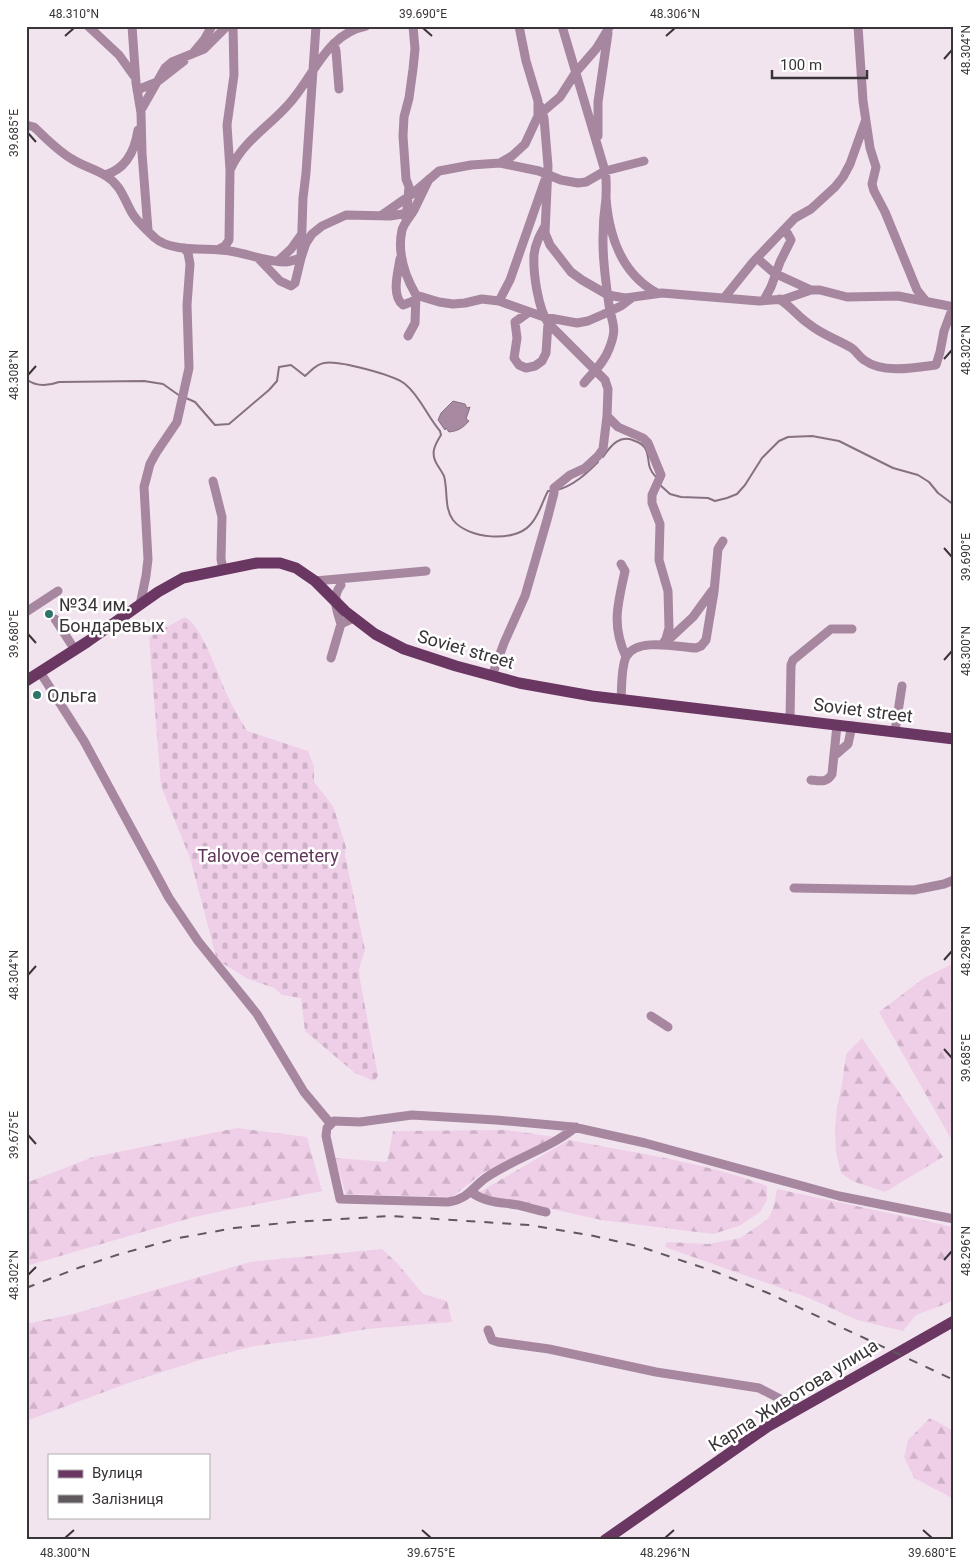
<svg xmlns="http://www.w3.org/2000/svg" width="980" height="1566" viewBox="0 0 980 1566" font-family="Roboto,sans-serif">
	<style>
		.forest { fill: url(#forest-firs) }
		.cemetery { fill: url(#cemetery-stones) }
		.water { fill: #a889a2; stroke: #877082 }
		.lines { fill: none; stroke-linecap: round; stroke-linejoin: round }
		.stream { stroke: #877082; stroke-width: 2 }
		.minor { stroke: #a6879f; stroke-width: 9 }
		.major { stroke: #6a3762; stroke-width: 11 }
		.rail { stroke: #5f585e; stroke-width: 2; stroke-dasharray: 9 9; stroke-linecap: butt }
		.ticks { fill: none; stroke: #393438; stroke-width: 2 }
		.poi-dot { fill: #2d746b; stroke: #fff; stroke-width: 2 }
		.labels { text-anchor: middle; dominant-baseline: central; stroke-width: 5; stroke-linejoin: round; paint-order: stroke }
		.poi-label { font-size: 18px; fill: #393438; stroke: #fff; text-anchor: start }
		.street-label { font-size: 18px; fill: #393438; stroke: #fff }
		.park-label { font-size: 18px; fill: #61365a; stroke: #fff }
		.neatline { fill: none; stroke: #393438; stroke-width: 2 }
		.ticks-label { font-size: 12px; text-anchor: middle; fill: #393438 }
	</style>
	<defs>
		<pattern id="forest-firs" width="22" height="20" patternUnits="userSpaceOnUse" patternTransform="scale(1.25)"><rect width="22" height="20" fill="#efcee8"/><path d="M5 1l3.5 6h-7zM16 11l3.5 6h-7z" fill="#ceb2c8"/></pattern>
		<pattern id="cemetery-stones" width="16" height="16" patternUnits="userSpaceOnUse" patternTransform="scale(1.25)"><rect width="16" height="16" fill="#efcee8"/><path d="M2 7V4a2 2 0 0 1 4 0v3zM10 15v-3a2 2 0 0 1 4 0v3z" fill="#ceb2c8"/></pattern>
	</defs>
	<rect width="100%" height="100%" fill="#f2e4ef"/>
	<path class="forest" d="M954,963V1144L879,1012L924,978Z
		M862,1038L943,1157L885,1192L852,1181L841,1173L836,1152L835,1129L837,1107L842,1084L846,1054Z
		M237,1128L307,1137L322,1191L194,1217L26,1266V1183L93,1157Z
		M507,1130L556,1137L481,1174L452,1197L346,1194L335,1158L387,1162L393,1131Z
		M569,1140C635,1153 704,1162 767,1186V1200L760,1212L739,1226L713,1234L601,1220L525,1203L488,1198L478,1193Z
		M777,1189L954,1227V1299L948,1303L916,1315L903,1331L857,1320L809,1298L665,1247L667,1242L708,1244L740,1238L768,1219L774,1206Z
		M382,1249L397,1263L423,1294L447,1301L452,1322L367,1329L315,1338L254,1346L200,1360L134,1381L26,1421V1324L73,1314L250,1262Z
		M930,1418L954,1431V1499L914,1478L904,1457L908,1440Z"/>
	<path class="cemetery" d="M185,617C204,627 219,681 230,701C235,711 241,721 247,731L308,751L314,766V782L333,806L346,847L345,855L365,950L359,969L360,980L378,1076L374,1081L355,1073L305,1031L301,998L282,995L274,988L248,979L217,960L190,858L161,786L149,637Z"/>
	<path class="water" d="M453,401L465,404L467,408L470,407L466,419L469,421C463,428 458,431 449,432L446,428L445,430L438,420L441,413Z"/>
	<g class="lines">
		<path class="stream" d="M26,379C36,387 48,386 59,382L144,381L163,384L180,396
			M186,398L195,402L215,425L229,424L269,390L277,381L279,367L291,365L305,376C311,371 316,364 324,363C338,360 394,375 405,384C420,396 427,416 440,431L441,435C434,446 430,454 438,466C440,469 442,472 444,476C448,490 444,508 453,520C468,539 514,543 530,525C539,516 542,502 548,491H550
			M603,457C611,445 620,434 635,441C638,442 643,445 645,448C651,458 645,466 656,477
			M659,484L670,494L681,497L708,498L715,501L727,498L737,494L745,485L762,458L779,441L788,437L812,436L839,441L893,468L918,475L929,482L938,493L954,505
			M557,490C573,486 586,474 598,462"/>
		<path class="minor" d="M88,26L119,55L134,76
			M132,26L136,83L141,113L142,153L148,230
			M858,26L863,101L870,148L876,167L872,184L874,191L885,212L917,290L925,300
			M334,43L336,51L339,89
			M194,52L204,40L212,26
			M137,90L157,82L184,61
			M540,106L544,118L548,166L545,233L550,245L571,272L582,280L608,295L625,298L633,297
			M141,110L165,68L172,62L204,49L227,26
			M540,114L560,97L576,72L596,49L610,26
			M26,125L34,127C46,138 58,151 72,159C82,166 96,169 106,176C121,185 124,199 132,213C137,222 148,231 155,238C172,253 209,247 230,251C249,254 267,262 286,262C291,262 296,259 301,258L306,243L312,234L322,226L346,215L390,216L409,213L414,210L429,179
			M598,136V102L608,33
			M644,161L605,171C607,181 606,189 606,198C609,236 622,274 657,293
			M500,163L539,171L561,180L578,183L586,182L605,171L562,26
			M231,168C243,142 268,127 287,106C313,79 325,34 366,26
			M105,175C126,169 135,150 138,130
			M414,210C410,217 404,223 402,230C397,253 405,276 416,295L439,302L453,304L465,303L482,299L499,301L544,317L577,323L588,321L604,314L621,306L633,297L662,293L759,301L785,299L811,290H820L847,297L898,296L954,307
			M382,215L412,194L439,171L471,165L500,163L512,156L525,144L538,116V101L526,61L519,26
			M406,219L409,187L406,179L403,136L404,117L409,98L413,69L415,49L413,26
			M545,226C540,235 535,244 534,255C533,273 538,308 548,323L605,380L608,389L607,416L618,427L643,438L648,443L661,475L652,495V503L660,524L659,560L668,591L669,628L666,639L662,645
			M219,249L225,246L229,240L230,170L227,125L234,75L233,26
			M258,258L280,281L291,286L295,283L301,258L303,198L306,173L316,26
			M757,258L774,273L811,290
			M400,259C398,272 391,296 403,305L416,300
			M278,261L291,249L301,235
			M724,298L753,262L795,218L811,209L835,187L843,177L850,164L865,122
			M779,299C791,306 798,317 809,324C821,334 836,339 850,347C856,350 858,356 864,360C883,374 914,368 936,365L940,352L944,331L953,307
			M764,300L771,287L780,262L791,240L785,229
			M499,301L510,280L545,180
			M529,312L515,322L517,338L514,358L519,365L526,368L535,366L542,361L546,353L548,323
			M408,336L415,323L416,295
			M584,383C593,372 604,363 609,349C618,327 612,325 609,305C607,291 605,277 604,263C602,241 603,219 606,198
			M213,481L222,517L221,559L223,569
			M621,564L625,571C618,604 611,624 626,657
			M315,581L426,571
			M341,585C331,598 337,610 341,624
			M140,605L146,576L148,559L144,487L150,464L156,453L177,422L189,368L187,305L190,264L188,253L184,248
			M26,612L58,591
			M55,619L75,650
			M664,644L693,617L712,591
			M331,658L341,624L354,618
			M40,672L84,741L169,898L198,941L257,1014L304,1092L330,1123
			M492,676L504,643L525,596L547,520L554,493V488L570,475L585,468L598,456L603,449L607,416
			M621,699C622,686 621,668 626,657C636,637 678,647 696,648L701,646L706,640L714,592L718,549L723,541
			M790,719L791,665L793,660L831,629H852
			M895,731L902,686
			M834,756L848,744L852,726
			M811,780C820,781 827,783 832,774L837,725
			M794,888L914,890L944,884L954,880
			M651,1016L668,1027
			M576,1127C549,1149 515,1158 487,1177C472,1187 469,1199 448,1202L340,1199L326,1136L327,1128L334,1121L360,1122L412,1115L496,1120L573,1127L645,1143L839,1196L954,1219
			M471,1192C486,1203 500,1202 518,1205C527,1207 536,1210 546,1212
			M488,1330L492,1340L498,1342L549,1349L656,1372L759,1388L786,1402L796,1411"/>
		<path class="major" d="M26,681L87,642L158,592L183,578L257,563H280L296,568L315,581L345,611L375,634L404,649L456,666L519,683L592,696L954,739
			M605,1540L767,1427L954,1321"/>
		<path class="rail" d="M26,1288L78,1268L120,1254L179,1238L234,1228L294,1222L390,1216L529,1225L594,1236L641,1247L716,1272L768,1293L954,1380"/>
	</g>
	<path class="ticks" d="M423,28L432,36M65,36L74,28M666,36L675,28M944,59L952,50M28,133L36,142M944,359L952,350M28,375L36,366M944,548L952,557M28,634L36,643M944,660L952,651M944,960L952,951M28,975L36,966M944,1049L952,1058M28,1135L36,1144M944,1260L952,1251M28,1275L36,1267M422,1530L431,1538M923,1530L932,1538M65,1538L74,1530M665,1538L674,1530"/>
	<g class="poi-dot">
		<circle cx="49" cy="614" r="5"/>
		<circle cx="37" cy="695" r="5"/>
	</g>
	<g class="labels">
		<g class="poi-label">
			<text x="59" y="604">№34 им.<tspan x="59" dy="21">Бондаревых</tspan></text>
			<text x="47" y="695">Ольга</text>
		</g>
		<g class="street-label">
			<text transform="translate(466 649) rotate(16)">Soviet street</text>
			<text transform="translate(863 710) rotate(7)">Soviet street</text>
			<text transform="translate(793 1395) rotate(-32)">Карпа Животова улица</text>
		</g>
		<g class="park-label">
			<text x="268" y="855">Talovoe cemetery</text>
		</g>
	</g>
	<rect width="980" height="1566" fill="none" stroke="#ffffff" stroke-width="55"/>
	<rect x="48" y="1454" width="162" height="65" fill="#ffffff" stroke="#b0aeaf"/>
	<rect x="58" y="1470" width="25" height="8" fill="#6a3762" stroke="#b0aeaf"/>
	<text x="92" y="1478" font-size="15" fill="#393438">Вулиця</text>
	<rect x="58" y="1495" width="25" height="8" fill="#5f585e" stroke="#b0aeaf"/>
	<text x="92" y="1504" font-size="15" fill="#393438">Залізниця</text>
	<path d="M772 70v8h95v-8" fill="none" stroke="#393438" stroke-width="2.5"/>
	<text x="780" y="70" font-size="15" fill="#393438" stroke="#ffffff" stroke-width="4" paint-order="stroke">100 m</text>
	<rect x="28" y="28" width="924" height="1510" class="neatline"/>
	<g class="ticks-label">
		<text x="74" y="18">48.310°N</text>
		<text x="423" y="18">39.690°E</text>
		<text x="675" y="18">48.306°N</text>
		<text transform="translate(966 50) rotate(-90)" y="4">48.304°N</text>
		<text transform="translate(14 133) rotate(-90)" y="4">39.685°E</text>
		<text transform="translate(966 350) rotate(-90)" y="4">48.302°N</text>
		<text transform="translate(14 375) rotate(-90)" y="4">48.308°N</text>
		<text transform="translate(966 557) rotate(-90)" y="4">39.690°E</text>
		<text transform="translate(14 634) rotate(-90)" y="4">39.680°E</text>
		<text transform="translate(966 651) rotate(-90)" y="4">48.300°N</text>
		<text transform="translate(966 951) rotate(-90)" y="4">48.298°N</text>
		<text transform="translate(14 975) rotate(-90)" y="4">48.304°N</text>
		<text transform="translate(966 1058) rotate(-90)" y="4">39.685°E</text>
		<text transform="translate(14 1135) rotate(-90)" y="4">39.675°E</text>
		<text transform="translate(966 1251) rotate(-90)" y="4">48.296°N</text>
		<text transform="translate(14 1275) rotate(-90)" y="4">48.302°N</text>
		<text x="65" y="1557">48.300°N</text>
		<text x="431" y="1557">39.675°E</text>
		<text x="665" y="1557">48.296°N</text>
		<text x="932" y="1557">39.680°E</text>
	</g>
</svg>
